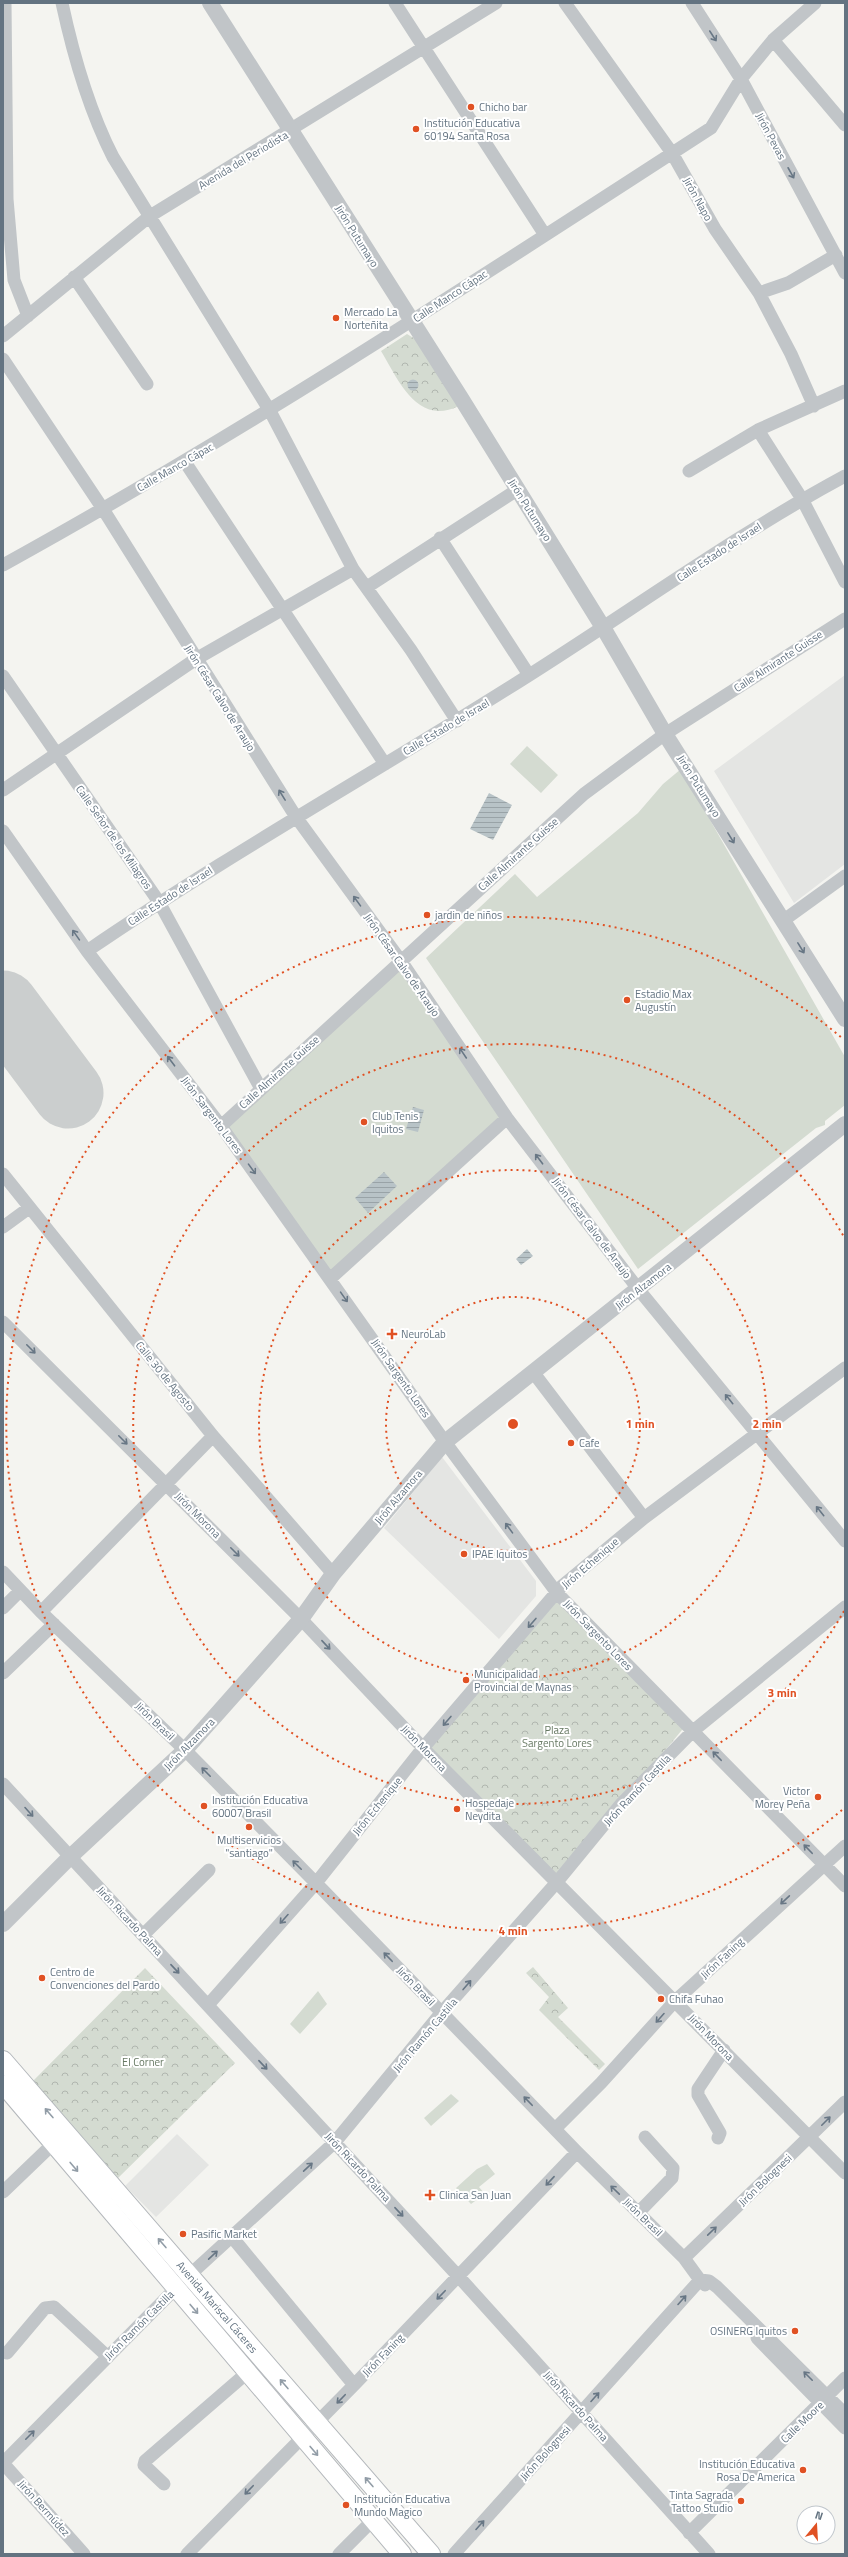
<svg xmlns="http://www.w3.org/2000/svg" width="848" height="2557" viewBox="0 0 848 2557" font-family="'Titillium Web',sans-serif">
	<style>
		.built { fill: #e4e5e3 }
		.green { fill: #d4dbd1 }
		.park { fill: url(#park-crowns) }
		.water { fill: url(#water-rules) }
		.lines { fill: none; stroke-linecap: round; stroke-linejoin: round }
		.runway { stroke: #cbcece; stroke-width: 71 }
		.secondary-casing { stroke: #b4b8bc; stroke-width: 20 }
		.minor { stroke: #c1c5c8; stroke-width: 13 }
		.tertiary { stroke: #c1c5c8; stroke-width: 16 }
		.secondary { stroke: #fff; stroke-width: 18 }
		.oneway { stroke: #687785 }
		.oneway2 { stroke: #929da7 }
		.ring { fill: none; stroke: #e05123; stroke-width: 2; stroke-dasharray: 2 4 }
		.poi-dot { fill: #e05123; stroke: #fff; stroke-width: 1.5 }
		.labels { text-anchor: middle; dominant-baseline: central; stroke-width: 4; stroke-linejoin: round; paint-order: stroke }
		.poi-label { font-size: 11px; fill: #637381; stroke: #fff; text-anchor: start }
		.street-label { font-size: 11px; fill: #637381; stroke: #fff }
		.park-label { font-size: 11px; fill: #667862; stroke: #fff }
		.centre { fill: #e05123; stroke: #fff; stroke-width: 2 }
		.ring-label { font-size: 12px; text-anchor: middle; font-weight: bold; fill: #e05123; stroke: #fff; stroke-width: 4; stroke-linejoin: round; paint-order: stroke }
	</style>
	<defs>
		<pattern id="park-crowns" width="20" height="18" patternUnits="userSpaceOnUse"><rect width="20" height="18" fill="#d4dbd1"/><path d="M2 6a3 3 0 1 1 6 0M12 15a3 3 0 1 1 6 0" fill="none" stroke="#b0b6af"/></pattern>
		<pattern id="water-rules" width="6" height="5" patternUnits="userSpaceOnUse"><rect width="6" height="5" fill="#b8c3c7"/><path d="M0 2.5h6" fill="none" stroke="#99a3a7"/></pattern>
	</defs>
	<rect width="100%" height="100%" fill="#f4f4f0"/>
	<path class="built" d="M845,675V864L794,903L714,771Z
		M442,1457L536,1581V1596L499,1639L384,1528Z
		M177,2134L209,2165L156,2217L125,2186Z"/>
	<path class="green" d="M527,746L558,775L541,793L510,764Z
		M681,769L845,1057V1105L825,1121V1125L816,1128L638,1269L426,958L515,874L537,897L638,813L663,784Z
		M401,961L507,1118L331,1278L221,1126Z
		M318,1991L327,2004L300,2034L290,2024Z
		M451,2094L459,2101L431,2126L424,2118Z
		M487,2164L495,2174L479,2187L485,2194L471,2204L456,2188L477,2169Z"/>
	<path class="park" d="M407,334L420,342L459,406C417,426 399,381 381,351Z
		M557,1593L686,1725L557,1882L425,1750Z
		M533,1967L568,2008L558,2017L605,2064L599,2070L539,2010L549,1997L526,1973Z
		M145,1968L235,2063L118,2178L33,2081Z"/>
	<path class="water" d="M407.5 385a5.5 5.5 0 1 1 11 0a5.5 5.5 0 1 1-11 0Z
		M489,793L512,805L493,840L470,829Z
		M413,1107L424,1110L418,1132L406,1129Z
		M384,1172L397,1186L368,1213L355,1198Z
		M527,1249L533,1256L521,1265L516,1259Z"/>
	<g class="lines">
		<path class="runway" d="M3,1006L68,1093"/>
		<g class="secondary-casing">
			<g id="secondary">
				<path id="s1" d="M3,2060L431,2554"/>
				<path d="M3,2084L402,2554"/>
			</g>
		</g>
		<path class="minor" d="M5,3L7,199L14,280L28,316
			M62,3C73,54 89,110 113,157L270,411L353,569L411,650L457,721
			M395,3L545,235
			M565,3L672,153L715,229L759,293L791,354L814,406
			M692,3L741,79L845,273
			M773,40L845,125
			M74,277L147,384
			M759,293L788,283L836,255
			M3,336L150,216L496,3
			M3,359L103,509L296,817L401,961L507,1118L639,1290L845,1541
			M758,430L802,499L845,582
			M185,462L385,764
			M689,471L758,430L845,391
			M440,538L529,675
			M3,565C246,431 478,279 711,128L741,79L773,40L815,3
			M367,587L517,490
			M3,676L159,902L261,1089
			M3,790L196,659L353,569
			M3,831L87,951L221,1126L445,1442L557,1593L845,1886
			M784,920L845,876
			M87,951C223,858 367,777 507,689C620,619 728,539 845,476
			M221,1126L584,794L665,734L845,619
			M3,1174L213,1436L333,1574
			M3,1227L29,1208
			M331,1278L507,1118
			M3,1322L301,1619L425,1750L845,2173
			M533,1372L644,1518
			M3,1572L41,1612L185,1750L316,1883L577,2152L684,2258L700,2280L709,2281L717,2287L845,2414
			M3,1608L20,1591
			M41,1612L213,1436
			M3,1673L54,1624
			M3,1784L459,2277L709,2554
			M143,1935L209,1870
			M208,2005L316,1883L423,1748L562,1586L644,1518L845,1368
			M555,2129L601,2083L675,2001L845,1846
			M718,2138L720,2133L698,2095V2089L724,2050
			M3,2192L54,2143L61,2139
			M638,2213L672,2178L673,2168L645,2137
			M232,2237L354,2385
			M684,2258L845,2102
			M757,2338L845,2428
			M7,2353L45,2308L54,2307L108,2357
			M3,2463L182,2282L335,2142L442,2012L557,1882L621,1804L693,1731L845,1607
			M3,2463L84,2554
			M164,2484L144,2465L145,2461L248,2372
			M689,2533L845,2378
			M187,2554L354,2385L577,2152
			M339,2554L373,2520
			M454,2554L700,2280L705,2285"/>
		<path class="tertiary" d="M210,3L461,398L604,629L665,734L845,1019
			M3,1924L70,1857L185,1750L301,1619L333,1574L445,1442L845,1124"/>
		<use href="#secondary" class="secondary"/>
	</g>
	<defs><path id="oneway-shaft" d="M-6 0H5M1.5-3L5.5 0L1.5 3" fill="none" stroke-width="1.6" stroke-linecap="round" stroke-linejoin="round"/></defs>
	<g class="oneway">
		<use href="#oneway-shaft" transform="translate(713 36) rotate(57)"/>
		<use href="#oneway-shaft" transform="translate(791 173) rotate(61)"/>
		<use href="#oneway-shaft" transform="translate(282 795) rotate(-122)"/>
		<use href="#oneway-shaft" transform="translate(731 838) rotate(58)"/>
		<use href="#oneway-shaft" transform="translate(357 901) rotate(-126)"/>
		<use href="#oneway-shaft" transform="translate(76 935) rotate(-125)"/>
		<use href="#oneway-shaft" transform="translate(801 948) rotate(58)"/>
		<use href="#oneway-shaft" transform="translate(463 1053) rotate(-124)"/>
		<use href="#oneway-shaft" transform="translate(171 1061) rotate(-127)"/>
		<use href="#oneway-shaft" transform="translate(539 1159) rotate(-127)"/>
		<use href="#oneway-shaft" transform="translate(252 1169) rotate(54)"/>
		<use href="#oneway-shaft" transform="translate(344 1297) rotate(55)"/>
		<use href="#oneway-shaft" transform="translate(31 1349) rotate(45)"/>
		<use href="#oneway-shaft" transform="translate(729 1399) rotate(-129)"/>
		<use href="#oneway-shaft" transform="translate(123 1440) rotate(45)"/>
		<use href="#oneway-shaft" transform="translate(820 1511) rotate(-129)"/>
		<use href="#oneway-shaft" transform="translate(509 1528) rotate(-126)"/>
		<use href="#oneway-shaft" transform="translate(235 1552) rotate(45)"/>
		<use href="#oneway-shaft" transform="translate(532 1623) rotate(131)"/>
		<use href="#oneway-shaft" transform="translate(326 1645) rotate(47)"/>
		<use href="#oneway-shaft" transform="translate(447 1721) rotate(131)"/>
		<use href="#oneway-shaft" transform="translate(717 1756) rotate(-134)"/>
		<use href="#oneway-shaft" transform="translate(206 1772) rotate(-135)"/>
		<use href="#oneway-shaft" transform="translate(29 1812) rotate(48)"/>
		<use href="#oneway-shaft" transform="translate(808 1849) rotate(-134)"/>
		<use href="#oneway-shaft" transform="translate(297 1865) rotate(-135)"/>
		<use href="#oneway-shaft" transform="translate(785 1900) rotate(137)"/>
		<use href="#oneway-shaft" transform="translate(284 1919) rotate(132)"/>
		<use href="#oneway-shaft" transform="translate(388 1957) rotate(-134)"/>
		<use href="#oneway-shaft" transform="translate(175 1969) rotate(47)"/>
		<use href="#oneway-shaft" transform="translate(467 1985) rotate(-49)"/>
		<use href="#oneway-shaft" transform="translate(660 2018) rotate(132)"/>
		<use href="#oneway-shaft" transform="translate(263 2065) rotate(47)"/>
		<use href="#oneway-shaft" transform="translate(528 2101) rotate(-134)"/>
		<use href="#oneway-shaft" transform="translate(826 2121) rotate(-45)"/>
		<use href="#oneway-shaft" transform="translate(308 2167) rotate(-43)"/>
		<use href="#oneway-shaft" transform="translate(550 2181) rotate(133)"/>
		<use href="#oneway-shaft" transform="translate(615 2190) rotate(-136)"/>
		<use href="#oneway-shaft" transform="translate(399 2212) rotate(47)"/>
		<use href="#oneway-shaft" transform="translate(712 2231) rotate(-44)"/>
		<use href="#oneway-shaft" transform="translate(213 2255) rotate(-43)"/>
		<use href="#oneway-shaft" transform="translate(441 2295) rotate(134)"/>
		<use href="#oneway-shaft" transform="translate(682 2300) rotate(-48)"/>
		<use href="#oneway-shaft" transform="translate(808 2376) rotate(-135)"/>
		<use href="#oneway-shaft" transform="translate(595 2397) rotate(-48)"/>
		<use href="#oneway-shaft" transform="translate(341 2399) rotate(134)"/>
		<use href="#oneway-shaft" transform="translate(30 2435) rotate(-45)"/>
		<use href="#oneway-shaft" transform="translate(249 2490) rotate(134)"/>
		<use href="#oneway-shaft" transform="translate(480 2525) rotate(-48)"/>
	</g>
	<g class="oneway2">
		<use href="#oneway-shaft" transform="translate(49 2113) rotate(-131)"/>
		<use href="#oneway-shaft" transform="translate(74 2167) rotate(50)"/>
		<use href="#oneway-shaft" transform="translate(162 2243) rotate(-131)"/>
		<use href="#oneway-shaft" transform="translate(194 2309) rotate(50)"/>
		<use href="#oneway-shaft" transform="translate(284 2384) rotate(-131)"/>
		<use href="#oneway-shaft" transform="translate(314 2451) rotate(50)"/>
		<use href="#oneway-shaft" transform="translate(369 2482) rotate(-131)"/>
	</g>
	<g class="ring">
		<circle cx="513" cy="1424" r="127"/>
		<circle cx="513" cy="1424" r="254"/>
		<path d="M844 1611A380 380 0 1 1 844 1237"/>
		<path d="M842 1810A507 507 0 1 1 842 1038"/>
	</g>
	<g class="poi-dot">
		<circle cx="471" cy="107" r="4"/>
		<circle cx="416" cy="129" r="4"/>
		<circle cx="336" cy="318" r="4"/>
		<circle cx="427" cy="915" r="4"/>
		<circle cx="627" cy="1000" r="4"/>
		<circle cx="364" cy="1122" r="4"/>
		<path d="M390 1328h4v4h4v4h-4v4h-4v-4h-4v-4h4z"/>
		<circle cx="571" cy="1443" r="4"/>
		<circle cx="464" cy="1554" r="4"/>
		<circle cx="466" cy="1680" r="4"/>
		<circle cx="818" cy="1797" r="4"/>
		<circle cx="204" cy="1806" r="4"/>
		<circle cx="457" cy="1809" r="4"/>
		<circle cx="249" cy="1827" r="4"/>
		<circle cx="42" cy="1978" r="4"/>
		<circle cx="661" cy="1999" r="4"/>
		<path d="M428 2189h4v4h4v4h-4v4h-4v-4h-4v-4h4z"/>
		<circle cx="183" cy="2234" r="4"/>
		<circle cx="795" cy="2331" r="4"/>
		<circle cx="803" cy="2470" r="4"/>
		<circle cx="741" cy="2501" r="4"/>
		<circle cx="346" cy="2505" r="4"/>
	</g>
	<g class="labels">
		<g class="poi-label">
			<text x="479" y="107">Chicho bar</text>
			<text x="424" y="123">Institución Educativa<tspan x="424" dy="13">60194 Santa Rosa</tspan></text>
			<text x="344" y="312">Mercado La<tspan x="344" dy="13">Norteñita</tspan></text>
			<text x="435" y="915">jardin de niños</text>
			<text x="635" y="994">Estadio Max<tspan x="635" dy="13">Augustín</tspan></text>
			<text x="372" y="1116">Club Tenis<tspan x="372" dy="13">Iquitos</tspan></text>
			<text x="401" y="1334">NeuroLab</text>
			<text x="579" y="1443">Cafe</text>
			<text x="472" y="1554">IPAE Iquitos</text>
			<text x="474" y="1674">Municipalidad<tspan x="474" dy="13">Provincial de Maynas</tspan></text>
			<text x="810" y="1791" text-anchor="end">Victor<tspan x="810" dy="13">Morey Peña</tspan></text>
			<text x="212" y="1800">Institución Educativa<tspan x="212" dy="13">60007 Brasil</tspan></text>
			<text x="465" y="1803">Hospedaje<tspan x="465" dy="13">Neydita</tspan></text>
			<text x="249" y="1840" text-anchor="middle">Multiservicios<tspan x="249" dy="13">"santiago"</tspan></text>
			<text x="50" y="1972">Centro de<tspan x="50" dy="13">Convenciones del Pardo</tspan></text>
			<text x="669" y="1999">Chifa Fuhao</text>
			<text x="439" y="2195">Clinica San Juan</text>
			<text x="191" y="2234">Pasific Market</text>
			<text x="787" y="2331" text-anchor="end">OSINERG Iquitos</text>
			<text x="795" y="2464" text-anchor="end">Institución Educativa<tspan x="795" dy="13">Rosa De America</tspan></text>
			<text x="733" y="2495" text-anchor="end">Tinta Sagrada<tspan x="733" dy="13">Tattoo Studio</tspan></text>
			<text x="354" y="2499">Institución Educativa<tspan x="354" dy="13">Mundo Magico</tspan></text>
		</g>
		<g class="street-label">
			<text transform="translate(771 136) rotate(62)">Jirón Pevas</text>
			<text transform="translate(243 160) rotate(-31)">Avenida del Periodista</text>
			<text transform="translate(698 199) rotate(61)">Jirón Napo</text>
			<text transform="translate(357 236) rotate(58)">Jirón Putumayo</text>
			<text transform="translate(450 296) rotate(-33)">Calle Manco Cápac</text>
			<text transform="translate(175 467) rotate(-30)">Calle Manco Cápac</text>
			<text transform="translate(530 510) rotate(58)">Jirón Putumayo</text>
			<text transform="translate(719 552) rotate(-33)">Calle Estado de Israel</text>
			<text transform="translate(778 661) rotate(-33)">Calle Almirante Guisse</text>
			<text transform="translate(220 698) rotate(58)">Jirón César Calvo de Araujo</text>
			<text transform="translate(446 727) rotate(-31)">Calle Estado de Israel</text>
			<text transform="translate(699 786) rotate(58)">Jirón Putumayo</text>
			<text transform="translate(114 837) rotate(55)">Calle Señor de los Milagros</text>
			<text transform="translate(518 854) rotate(-42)">Calle Almirante Guisse</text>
			<text transform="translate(170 896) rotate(-33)">Calle Estado de Israel</text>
			<text transform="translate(402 965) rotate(55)">Jirón César Calvo de Araujo</text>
			<text transform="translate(279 1072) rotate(-42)">Calle Almirante Guisse</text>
			<text transform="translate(212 1115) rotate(53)">Jirón Sargento Lores</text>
			<text transform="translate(592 1228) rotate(53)">Jirón César Calvo de Araujo</text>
			<text transform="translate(643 1286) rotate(-38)">Jirón Alzamora</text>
			<text transform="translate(165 1376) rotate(51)">Calle 30 de Agosto</text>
			<text transform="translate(401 1378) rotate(55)">Jirón Sargento Lores</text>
			<text transform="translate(398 1497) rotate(-50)">Jirón Alzamora</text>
			<text transform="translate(198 1515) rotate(45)">Jirón Morona</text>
			<text transform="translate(590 1563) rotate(-41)">Jirón Echenique</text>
			<text transform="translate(598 1635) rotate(46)">Jirón Sargento Lores</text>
			<text transform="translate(155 1721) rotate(44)">Jirón Brasil</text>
			<text transform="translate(189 1744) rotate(-46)">Jirón Alzamora</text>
			<text transform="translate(424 1748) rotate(46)">Jirón Morona</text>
			<text transform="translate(637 1790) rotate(-47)">Jirón Ramón Castilla</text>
			<text transform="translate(377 1806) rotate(-51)">Jirón Echenique</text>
			<text transform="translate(130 1921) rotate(47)">Jirón Ricardo Palma</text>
			<text transform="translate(722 1958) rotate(-43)">Jirón Faning</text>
			<text transform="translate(416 1986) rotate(46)">Jirón Brasil</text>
			<text transform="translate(425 2035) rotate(-50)">Jirón Ramón Castilla</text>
			<text transform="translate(711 2037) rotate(46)">Jirón Morona</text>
			<text transform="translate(358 2167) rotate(47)">Jirón Ricardo Palma</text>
			<text transform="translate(765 2180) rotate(-44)">Jirón Bolognesi</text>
			<text transform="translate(643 2217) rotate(44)">Jirón Brasil</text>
			<text stroke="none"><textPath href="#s1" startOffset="327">Avenida Mariscal Cáceres</textPath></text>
			<text transform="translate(139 2325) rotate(-45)">Jirón Ramón Castilla</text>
			<text transform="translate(383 2355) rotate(-46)">Jirón Faning</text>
			<text transform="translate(576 2406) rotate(48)">Jirón Ricardo Palma</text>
			<text transform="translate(802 2422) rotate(-44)">Calle Moore</text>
			<text transform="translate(545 2453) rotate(-48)">Jirón Bolognesi</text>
			<text transform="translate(44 2508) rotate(48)">Jirón Bermúdez</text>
		</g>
		<g class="park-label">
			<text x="557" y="1730">Plaza<tspan x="557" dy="13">Sargento Lores</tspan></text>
			<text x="143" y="2062">El Corner</text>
		</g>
	</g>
	<circle cx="513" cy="1424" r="6" class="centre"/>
	<g class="ring-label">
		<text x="640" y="1428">1 min</text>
		<text x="767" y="1428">2 min</text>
		<text x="782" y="1697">3 min</text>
		<text x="513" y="1935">4 min</text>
	</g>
	<rect width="848" height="2557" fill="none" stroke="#637381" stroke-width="8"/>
	<g transform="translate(816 2525) rotate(18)"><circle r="19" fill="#ffffff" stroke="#c1c7cd"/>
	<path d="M0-3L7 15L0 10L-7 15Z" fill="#e05123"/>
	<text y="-6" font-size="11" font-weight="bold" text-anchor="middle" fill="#637381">N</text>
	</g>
</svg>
